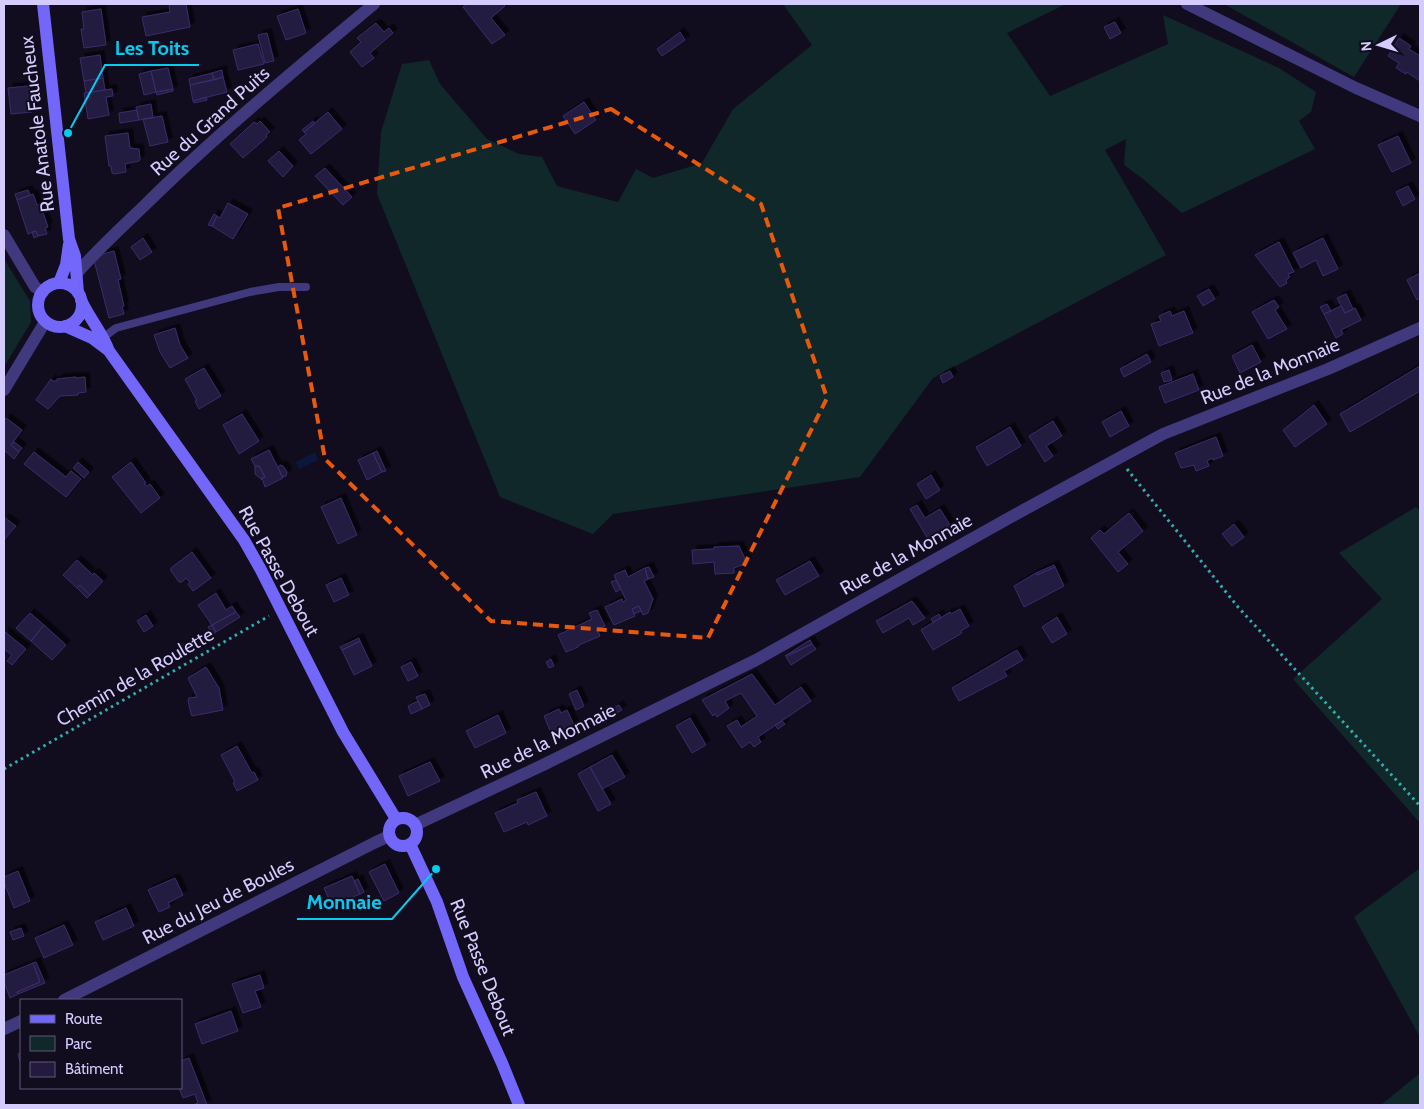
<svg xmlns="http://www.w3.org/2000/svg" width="1424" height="1109" viewBox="0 0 1424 1109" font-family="Cabin,sans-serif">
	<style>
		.green { fill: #102829 }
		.water { fill: #0a193b }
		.building { fill: #241a3f; stroke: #3c2c6b; filter: url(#shadow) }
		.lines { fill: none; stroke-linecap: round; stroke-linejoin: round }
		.path { stroke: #31adad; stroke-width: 3; stroke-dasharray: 2.5 4; stroke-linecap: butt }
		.service { stroke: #40397d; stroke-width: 8 }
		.minor { stroke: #40397d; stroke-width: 12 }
		.secondary { stroke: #7366fb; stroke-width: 12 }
		.marked { fill: none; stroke: #e8590c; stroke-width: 4; stroke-dasharray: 10 6; stroke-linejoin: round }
		.labels { text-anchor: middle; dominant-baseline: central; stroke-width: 4; stroke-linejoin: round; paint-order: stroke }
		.street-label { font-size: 19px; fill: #d5ccfe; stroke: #110d1f }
		.leader { fill: none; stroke: #06caef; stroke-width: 2 }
		.callout-dot { fill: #06caef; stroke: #110d1f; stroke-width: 2 }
		.callout-label { font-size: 20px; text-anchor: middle; font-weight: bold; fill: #06caef; stroke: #110d1f; stroke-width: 4; stroke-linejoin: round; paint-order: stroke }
	</style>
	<defs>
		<filter id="shadow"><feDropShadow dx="4.5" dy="-4.5" stdDeviation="0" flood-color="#0009"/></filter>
	</defs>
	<rect width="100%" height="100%" fill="#110d1f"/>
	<path class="green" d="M783,4H1066L1007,33L1050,96L1168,44L1163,15L1279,68L1316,92L1311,112L1299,121L1315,149L1182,213L1143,179L1124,165L1126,139L1105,150L1166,255L933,378L860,477L613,514L593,534L500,497L377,194L381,132L402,64L429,60L440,84L487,139L519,154L542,157L557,186L618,202L636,169L653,178L702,163L733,109L812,45Z
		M1224,4H1401L1354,77Z
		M4,259L30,301L31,322L4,367Z
		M1416,507L1420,511V823L1293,679L1382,599L1339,553Z
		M1420,868V1037L1354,917Z
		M1420,1073V1105H1381Z"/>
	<path class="water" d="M315,452L318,460L299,469L296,462Z"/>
	<path class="building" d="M169,4H186L190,27L146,36L142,17L170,12Z
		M467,4H503L505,6L491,18L505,35L492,44L463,7Z
		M101,9L106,45L84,48L81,29H84L82,12Z
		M298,9L306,33L286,40L277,16Z
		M1115,22L1121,33L1110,39L1104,27Z
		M376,23L384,32L389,28L393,33L370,53L374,58L362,67L350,52L361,42L357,38Z
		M680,32L685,40L662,56L657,49Z
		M267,33L274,61L265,63L258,35Z
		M1399,38L1411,46L1409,49L1420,56V81L1407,72L1406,74L1396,68L1399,63L1388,56Z
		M258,44L264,64L238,70L233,50Z
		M100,55L103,78L84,81L80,58Z
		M168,68L173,89L156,92L151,71Z
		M222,70L223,77L214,80L212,73Z
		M151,71L156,92L144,95L139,74Z
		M212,73L214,80L190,85L189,79Z
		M223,77L227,92L193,101L190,85Z
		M103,78L105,90L86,93L84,81Z
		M29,86L32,112L11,114L8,88Z
		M112,89L113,96L106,97L109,115L88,119L84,93Z
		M173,89V91L157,95L156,92Z
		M206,97L207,100L194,103L193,101Z
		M584,102L596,120L575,134L563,116Z
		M151,104L153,118L139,120L136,107Z
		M137,110L139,120L120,123L119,113Z
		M328,112L342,129L311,154L299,140L306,134L304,132Z
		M162,116L168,142L150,146L143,119Z
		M260,121L270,132L266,135L267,137L243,158L230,144L254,122L257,124Z
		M313,121L315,123L304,132L302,130Z
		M128,133L130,148L139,149L140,159L139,161L125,164L126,172L114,174L112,173L111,166H109L105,136Z
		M1398,136L1411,163L1392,172L1378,145Z
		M279,151L293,166L283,177L268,161Z
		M325,168L352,197L343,205L315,176Z
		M1408,186L1415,199L1403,206L1396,192Z
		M28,190L30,195L17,200L15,194Z
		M33,194L37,205L40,204L48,227L45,228L47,234L38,236L36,231L28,234L17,200Z
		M228,203L248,214L233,239L212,226L217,216L220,218Z
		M214,214L217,216L212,226L208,225Z
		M36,231L38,236L34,238L32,232Z
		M143,238L152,252L140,260L131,247Z
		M1323,238L1338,269L1323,276L1316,260L1301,268L1293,253Z
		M1279,242L1294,272L1288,274L1290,277L1286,280L1287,283L1280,287L1255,255Z
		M114,251L121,279L118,280L124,306L122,307L124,314L109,318L94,260L99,255Z
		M1420,273V298L1417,300L1407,280Z
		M1209,289L1215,299L1203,306L1197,296Z
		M1346,294L1353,309L1345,313L1337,298Z
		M1274,300L1279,307L1275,310L1287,329L1268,339L1252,312Z
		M1327,304L1331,311L1324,314L1320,307Z
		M1341,306L1345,313L1355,308L1361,320L1341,330L1343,334L1336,338L1324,314Z
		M1170,311L1172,316L1184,311L1193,333L1159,346L1151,324L1161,321L1159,316Z
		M175,328L180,345L188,358L170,368L160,352L154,335Z
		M1252,345L1261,362L1240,373L1232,356Z
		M1147,354L1151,362L1124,377L1120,369Z
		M1420,366V391L1350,432L1340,414Z
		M204,368L221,396L199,409L195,401H197L185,379Z
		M1169,370L1172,380L1164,382L1161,373Z
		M950,371L953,377L943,383L940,376Z
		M1193,374L1199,390L1165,403L1159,387Z
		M76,377V378L85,377L86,392L78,393V395L60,396L48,409L36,400L51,379L52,381H57V379Z
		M1314,405L1327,424L1295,447L1283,430Z
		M1121,411L1129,426L1110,437L1102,422Z
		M242,414L259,441L239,454L223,425Z
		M6,418L22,430L11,445L19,452L14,459L4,450V421Z
		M1053,421L1062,436L1046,446L1053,456L1045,462L1029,436Z
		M1010,427L1021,446L987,466L976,447Z
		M1216,437L1223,456L1213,460L1212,458L1207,461L1209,466L1196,471L1194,465L1181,468L1175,453Z
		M14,442L22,448L19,452L11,445Z
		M269,450L283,478L265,487L262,478L265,477L259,466H255L251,459Z
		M377,451L386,471L382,472L373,453Z
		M34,452L66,477L71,471L81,479L66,497L24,464Z
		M373,453L382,472L367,480L358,460Z
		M78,462L89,472L84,478L73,468Z
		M131,462L146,483L144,484L147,486L150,484L160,498L141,513L112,477Z
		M280,465L283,466L287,472L286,476L282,477L278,467Z
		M255,466H259L265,477L262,478V480L255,474Z
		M931,475L940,490L926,499L917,484Z
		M341,498L357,535L338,544L321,507Z
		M917,505L925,518L940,509L950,525L928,539L910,509Z
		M1129,513L1143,531L1118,552L1128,564L1118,572L1091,538L1100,530L1104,534Z
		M5,518L16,526L4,540V519Z
		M1234,524L1244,537L1232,546L1222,534Z
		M739,546L747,563L734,568V573L715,574L714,562L693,564L692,550L714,549V547Z
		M192,552L211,578L193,591L188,584L190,582L186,578L182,582H179L171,571V568L176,564Z
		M77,560L93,575L94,573L103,581L90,595L80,585L77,588L63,575Z
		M810,561L819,576L785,595L776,580Z
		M1054,565L1055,567L1037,575L1036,573Z
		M649,567L654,577L648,579L645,568Z
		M1055,567L1064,586L1024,607L1014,586L1036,573L1037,575Z
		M645,568L648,579L644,581L653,599L648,613L643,615L639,606L632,609L635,616L614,625L605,607L622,599L623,602L626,600L614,575L625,570L628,577Z
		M341,578L349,595L334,602L326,585Z
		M616,580L621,589L616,592L611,582Z
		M80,585L90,595L87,598L77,588Z
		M216,593L226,610L232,606L236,612L212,625L198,605Z
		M912,601L925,618L913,625L909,618L883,633L876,621Z
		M639,606L641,611L634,614L632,609Z
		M960,609L969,626L961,631L962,633L933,650L921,630L950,612L951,614Z
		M597,610L605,626L597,629L600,636L579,645L578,647L566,652L558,635L592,619L589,613Z
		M236,612L240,617L216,632L212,625Z
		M30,613L44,625L31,641L16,628Z
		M939,614L941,618L933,622L931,619Z
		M146,615L153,626L144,632L137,621Z
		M1057,617L1067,634L1052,643L1042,627Z
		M44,625L66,645L52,660L31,641Z
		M212,625L216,632L213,634L208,627Z
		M4,631L26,649L12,665L7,661L12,655L4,649Z
		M359,638L360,641L342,650L340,647Z
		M810,640L812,644L785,656Z
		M360,641L372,666L354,675L342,650Z
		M812,644L816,649L791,665L786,657Z
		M1017,650L1023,660L1004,671L1007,676L959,701L952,688Z
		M551,659L554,666L549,668L546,662Z
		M411,662L418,676L408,681L401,667Z
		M206,667L219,688L223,710L192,716L191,714L188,700L189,698L197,697L188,678Z
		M752,674L775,705L801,687L811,701L758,737L761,742L754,747L750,742L742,748L727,726L737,720L741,727L757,716L741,693L725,701L729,708L717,717L715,714L713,716L702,700Z
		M577,690L584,706L576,710L569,694Z
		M425,694L430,705L422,709L416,697Z
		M418,701L422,709L411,714L408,706Z
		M619,705L622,710L616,713L614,708Z
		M559,709L561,713L567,710L574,725L552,735L544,716Z
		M498,715L506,733L475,748L466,731Z
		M690,718L706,745L692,753L676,726Z
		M782,721L785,724L778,729L775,725Z
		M237,746L252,773L254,772L258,780L237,791L233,783L235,782L221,755Z
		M612,755L625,777L602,789L590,767Z
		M430,762L440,781L408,796L399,776Z
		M590,767L611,804L598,811L578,774Z
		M536,792L547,816L528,825L527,822L504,832L495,813L518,803L517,800Z
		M385,864L399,893L384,901L369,872Z
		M18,871L30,901L14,908L4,882V877Z
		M352,876L360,894L332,906L324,888Z
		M175,878L183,895L168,903L170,907L159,912L148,890Z
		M358,879L364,892L360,894L354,881Z
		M126,908L134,926L103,940L95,922Z
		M64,925L73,945L44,958L35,938Z
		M21,928L24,936L13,940L10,932Z
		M36,962L45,983L18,994L17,992L40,982L33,963Z
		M33,963L40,982L17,992L18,994L10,998L4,982V975Z
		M260,975L264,988L255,991L261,1007L243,1013L232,984Z
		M231,1011L238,1031L202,1044L195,1024Z
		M21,1052V1066L18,1054Z
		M189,1058L207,1105H193L198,1103L195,1094L183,1098L179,1088H181V1061Z"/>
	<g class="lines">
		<path class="path" d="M1127,469L1238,607L1420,806
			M4,769L269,616"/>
		<path class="service" d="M104,337L116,328L250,292L279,287H306"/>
		<path class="minor" d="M1187,4L1356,88L1420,116
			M4,235L35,287L43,292
			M77,273C98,249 121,228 144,206C217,134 296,69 374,4
			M4,390L45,322
			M415,825L543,765L756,660L1009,518L1163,434L1328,369L1420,328
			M64,1000L374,843L389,836
			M4,1029L21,1021"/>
		<path class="secondary" d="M43,4L69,239L75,256L78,293
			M59,283L66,265L69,244
			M38 305a22 22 0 1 1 44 0a22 22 0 1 1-44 0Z
			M81,300C89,318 102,332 109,351L244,540L261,570L343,732L396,819
			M65,326L92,338L108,350
			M389 832a14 14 0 1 1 28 0a14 14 0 1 1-28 0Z
			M410,844L437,902L463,977L502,1063L519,1105"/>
	</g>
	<path class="marked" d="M611,109L761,204L827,398L708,638L491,621L325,459L278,208Z"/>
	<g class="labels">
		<g class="street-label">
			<text transform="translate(210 121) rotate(-42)">Rue du Grand Puits</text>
			<text transform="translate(37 124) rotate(-97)">Rue Anatole Faucheux</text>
			<text transform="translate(1270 371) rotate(-22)">Rue de la Monnaie</text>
			<text transform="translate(906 554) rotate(-29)">Rue de la Monnaie</text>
			<text transform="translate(279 571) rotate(61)">Rue Passe Debout</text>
			<text transform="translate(135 677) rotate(-30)">Chemin de la Roulette</text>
			<text transform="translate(548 741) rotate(-26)">Rue de la Monnaie</text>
			<text transform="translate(218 901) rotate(-27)">Rue du Jeu de Boules</text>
			<text transform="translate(483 967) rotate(68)">Rue Passe Debout</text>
		</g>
	</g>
	<path class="leader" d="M68 133L105 65H199M436 869L392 919H297"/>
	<g class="callout-dot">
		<circle cx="68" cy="133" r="5"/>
		<circle cx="436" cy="869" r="5"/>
	</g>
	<g class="callout-label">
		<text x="152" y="55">Les Toits</text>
		<text x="344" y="909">Monnaie</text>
	</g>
	<rect width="1424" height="1109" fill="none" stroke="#d5ccfe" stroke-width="10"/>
	<rect x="20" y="999" width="162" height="90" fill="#110d1f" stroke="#5f5978"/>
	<rect x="30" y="1015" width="25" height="8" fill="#7366fb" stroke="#5f5978"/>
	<text x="65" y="1024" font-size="15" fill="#d5ccfe">Route</text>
	<rect x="30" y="1036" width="25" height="15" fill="#102829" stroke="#5f5978"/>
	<text x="65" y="1049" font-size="15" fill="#d5ccfe">Parc</text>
	<rect x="30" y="1062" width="25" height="15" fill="#241a3f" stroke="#5f5978"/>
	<text x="65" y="1074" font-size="15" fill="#d5ccfe">Bâtiment</text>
	<g transform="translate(1379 45) rotate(265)" stroke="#110d1f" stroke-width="4" paint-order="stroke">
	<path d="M0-4L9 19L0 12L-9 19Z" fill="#d5ccfe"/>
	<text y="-8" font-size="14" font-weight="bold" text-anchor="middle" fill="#d5ccfe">N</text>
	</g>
</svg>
